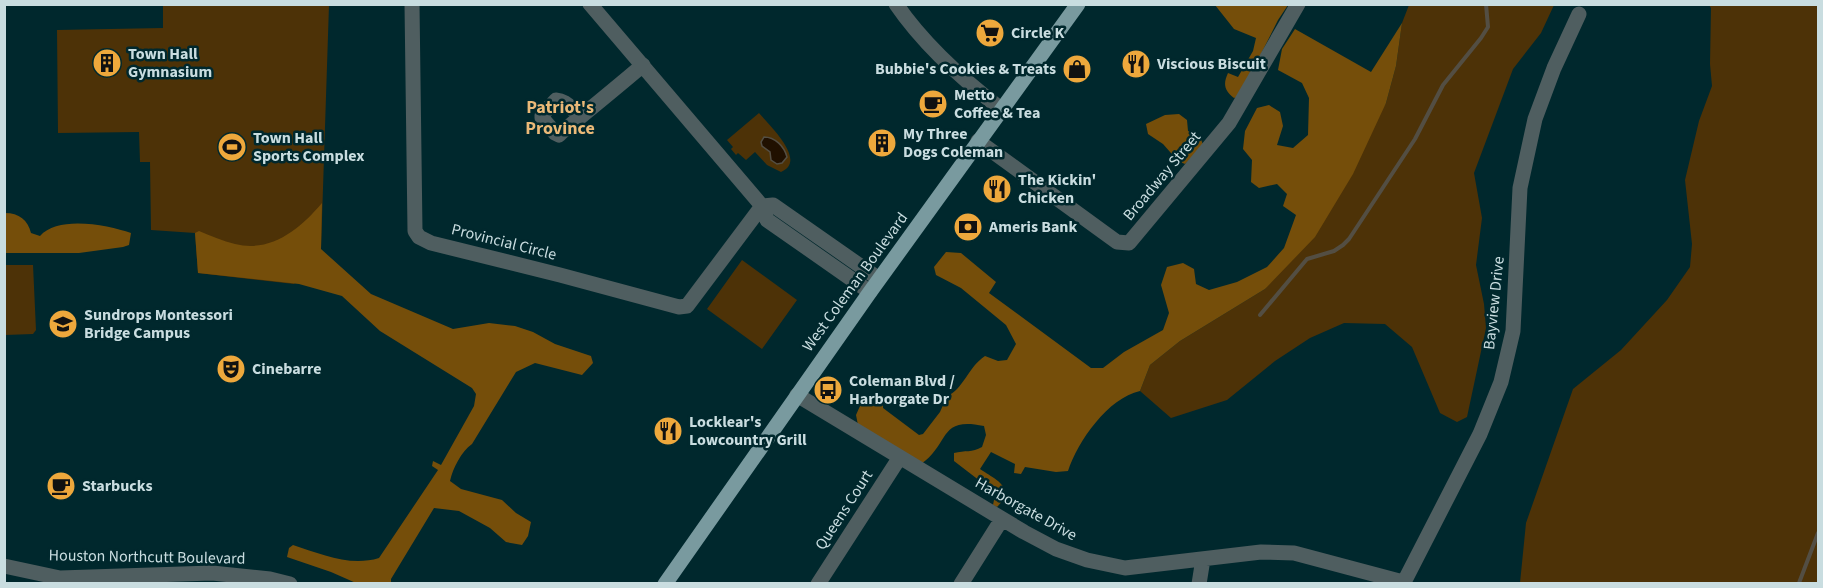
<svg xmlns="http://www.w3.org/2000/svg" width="1823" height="588" viewBox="0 0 1823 588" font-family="'Source Sans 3',sans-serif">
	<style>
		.green { fill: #4d3207 }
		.forest { fill: #754e0a }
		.water { fill: #201000; stroke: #534e43; stroke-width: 1.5 }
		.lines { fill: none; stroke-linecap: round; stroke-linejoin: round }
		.stream { stroke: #534e43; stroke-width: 4 }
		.minor { stroke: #4f5e60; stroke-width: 15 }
		.major { stroke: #799a9f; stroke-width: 15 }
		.labels { text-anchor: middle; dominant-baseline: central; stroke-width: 5; stroke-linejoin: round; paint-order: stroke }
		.poi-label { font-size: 16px; font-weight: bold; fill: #c9dde0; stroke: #00282d; text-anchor: start }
		.street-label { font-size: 16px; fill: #c9dde0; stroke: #00282d }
		.neighbourhood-label { font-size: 18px; font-weight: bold; fill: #eab978; stroke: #00282d }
	</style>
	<rect width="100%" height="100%" fill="#00282d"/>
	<path class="green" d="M163,5H329L321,249L294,284L198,273L195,233L151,230L150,162H140L139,132L58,133L57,30L163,28Z
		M1409,5H1554L1541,33L1513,69L1474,173L1482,218L1476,265L1484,304L1486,328L1467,417L1457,422L1440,413L1412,347L1385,324L1344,323L1310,338L1275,361L1227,400L1171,418L1140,391L1150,365L1180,341L1265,289L1386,103L1396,66L1402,23Z
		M1709,5H1818V583H1520L1526,523L1573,389L1621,350L1667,300L1690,267L1692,244L1685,180L1699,121L1712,86L1710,64L1711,8Z
		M759,113C769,125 808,161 781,172L767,165L755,152L746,160L738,153L736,155L731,149L733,147L727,140Z
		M742,260L797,300L762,349L707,309Z
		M5,265H33L36,330L33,334L5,335Z"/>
	<path class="forest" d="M1215,5H1288L1278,20L1240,96L1234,98C1224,90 1223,84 1228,73L1238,77L1253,51L1256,38L1234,29Z
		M1402,23L1396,66L1386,103L1353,174L1315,237L1265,289L1180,341L1150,365L1140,391C1108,398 1078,441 1068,471L1056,472L1025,467L1021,474L1014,473L1015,464L991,452L980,469C996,480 1016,487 997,507L993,505L995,495L993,491L954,461V453C965,450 972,453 982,447L986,435L984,426C938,416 950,444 921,464L858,425L856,415L864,397L873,404L877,400L883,402V408L919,435L923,434L940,412L947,396C963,390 968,367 985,356L998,361L1007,360L1016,344L1006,325L961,288L936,275L934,267L946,252L961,253L996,282L989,293L1091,368H1103L1124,352L1163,330L1169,313L1161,285L1167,267L1183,263L1194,269L1196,284L1209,290L1237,282L1267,267L1284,248L1296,215L1283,206L1287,194L1277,184L1259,188L1251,182L1252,160L1243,149L1245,131L1257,108L1269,105L1280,112L1283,126L1277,145L1293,148L1308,135L1309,98L1302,83L1278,70L1282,49L1295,29L1371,72Z
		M1179,114L1187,120L1188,131L1200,137L1204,147L1185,164L1178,161L1163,144L1148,134L1146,124L1165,115Z
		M322,203L321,249L371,294L453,329L489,323L515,326L533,332L555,344L591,356L593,363L582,375L535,363L516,372L472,444C461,452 453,468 450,481L461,489L502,500L516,513L531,522L528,536L522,545L506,542L490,528L459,511L434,508L391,579V583H356L331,572L287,557L289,548L293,545C321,554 350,567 379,558L438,470L432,466L433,461L441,465L474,406L476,394L472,388L380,331L342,296L299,284L198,273L195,233L199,231C211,236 223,241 235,244C271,253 300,229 322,203Z
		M5,213C19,213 28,220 31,233L40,236C58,215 108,225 131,233L129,245L123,247L79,253H5Z"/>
	<path class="water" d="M764,137C775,137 784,146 787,157L782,163L777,164L771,160L770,152L762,146L761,142Z"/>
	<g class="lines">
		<path class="stream" d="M1260,315L1307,259L1334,251L1343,245L1349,239L1415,139L1443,85L1481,38L1488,27L1486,4
			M1799,583L1818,533"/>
		<path class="minor" d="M412,4L415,231L419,237L431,243L560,275L679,307L687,306L762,206L590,4
			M896,4C924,45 962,79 1001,109
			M583,115C572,113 569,101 556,100L542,115V118L555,133L559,135L562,132C589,110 616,88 643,65
			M978,141L1117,242L1129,243L1229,123L1298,4
			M870,292L767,220L762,206L773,205L879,279
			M797,395L1024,532L1056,549L1087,560L1125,568L1261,552L1294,553L1403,582
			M4,566L60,578L212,573L270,579L290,584
			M818,584L900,457
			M961,584L1002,519
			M1199,584L1203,559
			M1403,584L1480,434L1501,382L1513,331L1520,188L1535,119L1554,68L1579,14"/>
		<path class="major" d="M665,584L870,292L1078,4"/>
	</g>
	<defs>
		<g id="supermarket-disc" transform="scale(1.5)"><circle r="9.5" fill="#eea83c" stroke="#00282d"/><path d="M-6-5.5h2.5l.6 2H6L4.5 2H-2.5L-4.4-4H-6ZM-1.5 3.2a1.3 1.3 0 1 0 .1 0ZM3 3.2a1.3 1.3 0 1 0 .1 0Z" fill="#111"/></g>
		<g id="building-disc" transform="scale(1.5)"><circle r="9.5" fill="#eea83c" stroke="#00282d"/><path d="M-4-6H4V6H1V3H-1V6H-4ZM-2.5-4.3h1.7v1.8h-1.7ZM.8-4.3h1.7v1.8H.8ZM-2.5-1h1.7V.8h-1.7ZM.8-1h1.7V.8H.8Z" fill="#111"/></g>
		<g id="restaurant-disc" transform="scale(1.5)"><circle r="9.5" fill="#eea83c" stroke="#00282d"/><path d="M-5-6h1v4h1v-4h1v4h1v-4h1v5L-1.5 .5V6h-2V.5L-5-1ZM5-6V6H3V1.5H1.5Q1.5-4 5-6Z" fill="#111"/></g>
		<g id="shop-disc" transform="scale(1.5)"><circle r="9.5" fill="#eea83c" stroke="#00282d"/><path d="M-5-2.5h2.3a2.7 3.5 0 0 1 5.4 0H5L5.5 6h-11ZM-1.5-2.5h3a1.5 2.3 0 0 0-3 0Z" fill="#111"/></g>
		<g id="cafe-disc" transform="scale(1.5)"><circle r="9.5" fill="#eea83c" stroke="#00282d"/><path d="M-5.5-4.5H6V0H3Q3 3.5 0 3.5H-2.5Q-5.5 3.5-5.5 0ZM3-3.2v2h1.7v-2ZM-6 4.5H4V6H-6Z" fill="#111"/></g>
		<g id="stadium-disc" transform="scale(1.5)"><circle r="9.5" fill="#eea83c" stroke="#00282d"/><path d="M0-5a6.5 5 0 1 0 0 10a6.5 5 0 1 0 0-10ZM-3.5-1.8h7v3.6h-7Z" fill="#111"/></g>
		<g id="bank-disc" transform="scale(1.5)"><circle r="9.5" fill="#eea83c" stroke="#00282d"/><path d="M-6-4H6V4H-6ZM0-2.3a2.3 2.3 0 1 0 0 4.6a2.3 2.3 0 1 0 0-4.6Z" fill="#111"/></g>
		<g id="school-disc" transform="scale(1.5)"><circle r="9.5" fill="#eea83c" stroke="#00282d"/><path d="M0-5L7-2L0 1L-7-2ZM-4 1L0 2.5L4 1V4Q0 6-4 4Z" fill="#111"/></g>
		<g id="theatre-disc" transform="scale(1.5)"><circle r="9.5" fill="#eea83c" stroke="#00282d"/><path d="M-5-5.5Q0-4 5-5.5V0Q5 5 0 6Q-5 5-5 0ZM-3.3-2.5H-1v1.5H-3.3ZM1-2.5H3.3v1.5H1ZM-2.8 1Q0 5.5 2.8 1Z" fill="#111"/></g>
		<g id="bus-disc" transform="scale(1.5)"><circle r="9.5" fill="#eea83c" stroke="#00282d"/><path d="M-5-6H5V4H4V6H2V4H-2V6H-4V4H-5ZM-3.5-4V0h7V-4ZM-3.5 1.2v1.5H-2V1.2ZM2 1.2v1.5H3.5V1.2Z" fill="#111"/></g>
	</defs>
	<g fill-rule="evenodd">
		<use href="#supermarket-disc" x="990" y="33"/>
		<use href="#building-disc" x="107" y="63"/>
		<use href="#restaurant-disc" x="1136" y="64"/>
		<use href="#shop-disc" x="1077" y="69"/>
		<use href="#cafe-disc" x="933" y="104"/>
		<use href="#building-disc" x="882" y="143"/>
		<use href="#stadium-disc" x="232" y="147"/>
		<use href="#restaurant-disc" x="997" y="189"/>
		<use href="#bank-disc" x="968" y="227"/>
		<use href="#school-disc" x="63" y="324"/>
		<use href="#theatre-disc" x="231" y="369"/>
		<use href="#bus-disc" x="828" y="390"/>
		<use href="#restaurant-disc" x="668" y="431"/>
		<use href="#cafe-disc" x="61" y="486"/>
	</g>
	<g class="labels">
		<g class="poi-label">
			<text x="1011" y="33">Circle K</text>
			<text x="128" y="54">Town Hall<tspan x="128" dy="18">Gymnasium</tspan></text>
			<text x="1157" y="64">Viscious Biscuit</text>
			<text x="1056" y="69" text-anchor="end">Bubbie's Cookies &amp; Treats</text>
			<text x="954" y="95">Metto<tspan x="954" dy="18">Coffee &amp; Tea</tspan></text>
			<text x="903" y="134">My Three<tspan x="903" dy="18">Dogs Coleman</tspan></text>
			<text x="253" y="138">Town Hall<tspan x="253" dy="18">Sports Complex</tspan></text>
			<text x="1018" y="180">The Kickin'<tspan x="1018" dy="18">Chicken</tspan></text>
			<text x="989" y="227">Ameris Bank</text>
			<text x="84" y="315">Sundrops Montessori<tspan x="84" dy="18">Bridge Campus</tspan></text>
			<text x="252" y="369">Cinebarre</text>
			<text x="849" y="381">Coleman Blvd /<tspan x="849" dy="18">Harborgate Dr</tspan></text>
			<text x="689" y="422">Locklear's<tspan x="689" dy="18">Lowcountry Grill</tspan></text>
			<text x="82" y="486">Starbucks</text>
		</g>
		<g class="street-label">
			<text transform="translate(1162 176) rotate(-50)">Broadway Street</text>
			<text transform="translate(504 242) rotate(14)">Provincial Circle</text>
			<text transform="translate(855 282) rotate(-54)">West Coleman Boulevard</text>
			<text transform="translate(1494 303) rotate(-84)">Bayview Drive</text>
			<text transform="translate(1026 509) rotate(29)">Harborgate Drive</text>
			<text transform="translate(844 510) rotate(-57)">Queens Court</text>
			<text transform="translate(147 557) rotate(1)">Houston Northcutt Boulevard</text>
		</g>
		<g class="neighbourhood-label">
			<text x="560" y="107">Patriot's<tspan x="560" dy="21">Province</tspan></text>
		</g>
	</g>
	<rect width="1823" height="588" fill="none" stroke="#c9dde0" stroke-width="12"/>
</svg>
